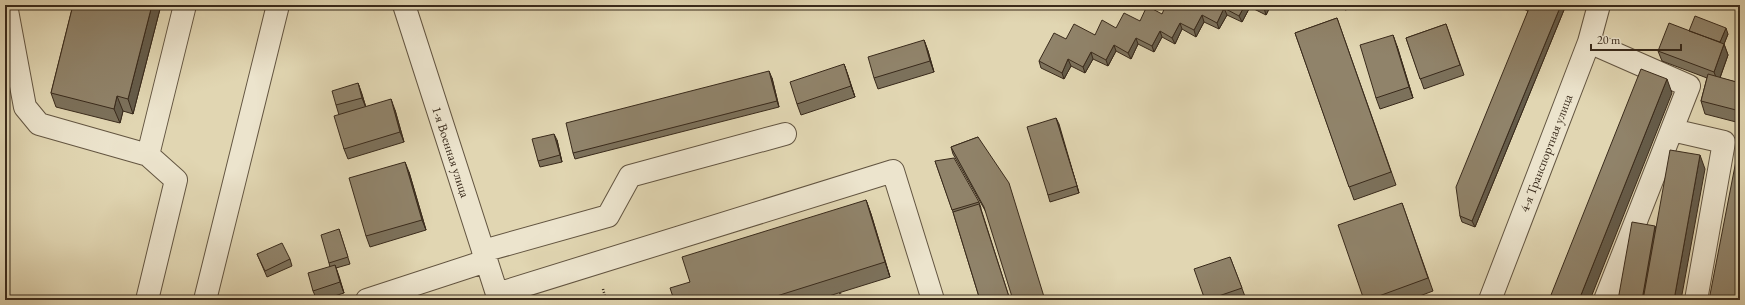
<svg xmlns="http://www.w3.org/2000/svg" width="1745" height="305" viewBox="0 0 1745 305" font-family="'EB Garamond',serif">
	<style>
		.lines { fill: none; stroke-linecap: round; stroke-linejoin: round }
		.minor-casing { stroke: #635541; stroke-width: 24 }
		.path { stroke: #392a1b; stroke-width: 2.5; stroke-dasharray: 1 2; stroke-linecap: butt }
		.minor { stroke: #ece4cd; stroke-width: 22 }
		.wall { fill: #7c715b; stroke: #392a1b }
		.shaded-wall { fill: #655c4a; stroke: #392a1b }
		.building { fill: #90836a; stroke: #392a1b }
		.labels { text-anchor: middle; dominant-baseline: central; stroke-width: 3.5; stroke-linejoin: round; paint-order: stroke }
		.street-label { font-size: 13px; fill: #392a1b; stroke: #ece4cd }
	</style>
	<rect width="100%" height="100%" fill="#e1d6b2"/>
	<filter id="stains"><feTurbulence type="fractalNoise" baseFrequency=".005" numOctaves="4"/><feColorMatrix values="0 0 0 0 .2 0 0 0 0 .09 0 0 0 0 .02 0 0 0 .5 -.17"/></filter>
	<radialGradient id="worn" r=".72"><stop offset=".6" stop-color="#630" stop-opacity="0"/><stop offset="1" stop-color="#630" stop-opacity=".3"/></radialGradient>
	<g class="lines">
		<g class="minor-casing">
			<path id="minor" d="M6,5L25,107L39,124L148,155L176,180L147,300
				M404,5L499,300
				M1589,42L1689,86L1605,300
				M1672,130L1724,142L1696,300
				M148,155L185,5
				M483,251L608,216L630,176L785,134
				M497,294L893,171L933,300
				M205,300L278,5
				M367,300L486,261
				M1490,300L1589,42L1599,5"/>
		</g>
		<path class="path" d="M603,289L606,300
			M840,293L842,300"/>
		<use href="#minor" class="minor"/>
	</g>
	<path class="wall" d="M73,5H161L133,114L123,111L120,123L56,107L51,93Z
		M1186,5H1271L1266,15L1250,7L1242,22L1227,15L1219,29L1204,22L1196,37L1182,29L1175,44L1162,37L1154,52L1138,44L1131,59L1116,51L1108,66L1093,59L1085,73L1071,66L1064,79L1041,68L1039,61L1066,39L1095,35L1185,7Z
		M1343,5H1364L1345,10Z
		M1515,5H1566L1475,227L1462,222L1460,216L1528,11Z
		M1337,18L1396,185L1354,200L1295,33Z
		M1446,24L1464,75L1424,89L1406,38Z
		M1689,31L1728,34L1724,44L1728,55L1720,78L1740,83V123L1705,114L1701,101L1707,78L1662,61L1658,51Z
		M924,40L928,51L934,72L878,89L874,78Z
		M1397,46L1413,98L1380,109L1376,98Z
		M844,64L855,97L801,115L797,104Z
		M772,78L779,107L575,159L573,153Z
		M358,83L366,107L395,110L404,142L348,159L344,149L339,115L336,105Z
		M1056,118L1079,193L1050,202L1048,195Z
		M978,137L986,212L953,154L951,147Z
		M557,140L562,162L540,167L538,161Z
		M935,161L979,202L981,208V209L1010,300H980L953,212Z
		M409,172L426,230L370,247L366,236Z
		M866,200L871,214L890,277L816,300H674L690,282Z
		M1402,203L1433,291L1409,300H1364Z
		M339,229L350,264L336,268L344,293L322,300H317L313,291L330,267L329,263Z
		M257,254L290,259L292,266L267,277Z
		M1230,257L1246,299L1242,300H1205Z"/>
	<path class="shaded-wall" d="M152,5H161L133,114L128,99Z
		M1245,5H1249L1250,7L1242,22L1239,16Z
		M1266,5H1271L1266,15L1264,8Z
		M1561,5H1566L1475,227L1472,221Z
		M1224,8L1227,15L1219,29L1217,23Z
		M1202,15L1204,22L1196,37L1194,30Z
		M1180,23L1182,29L1175,44L1172,38Z
		M1726,28L1728,34L1722,49L1720,42Z
		M1160,31L1162,37L1154,52L1152,46Z
		M1393,35L1397,46L1413,98L1409,87Z
		M1136,38L1138,44L1131,59L1128,53Z
		M924,40L928,51L934,72L930,61Z
		M1724,44L1728,55L1718,83L1714,72Z
		M1114,45L1116,51L1108,66L1106,60Z
		M1091,52L1093,59L1085,73L1083,67Z
		M1068,59L1071,66L1064,79L1062,73Z
		M844,64L848,75L855,97L851,86Z
		M769,71L772,78L779,107L777,101Z
		M1667,79L1672,93L1590,300H1579Z
		M358,83L362,94L366,108L362,98Z
		M117,96L123,111L120,123L114,109Z
		M391,99L395,110L404,142L400,132Z
		M1056,118L1059,124L1079,193L1077,186Z
		M554,134L557,140L562,162Z
		M1700,155L1705,169L1681,300H1674Z
		M405,162L409,172L426,230L422,220Z
		M866,200L871,214L890,277L885,262Z
		M1655,226L1660,239L1649,300H1642Z
		M335,265L339,276L344,293L340,282Z
		M1740,280V300H1736Z"/>
	<path class="building" d="M73,5H152L128,99L117,96L114,109L51,93Z
		M1166,5H1182L1185,7L1186,5H1245L1239,16L1224,8L1217,23L1202,15L1194,30L1180,23L1172,38L1160,31L1152,46L1136,38L1128,53L1114,45L1106,60L1091,52L1083,67L1068,59L1062,73L1039,61L1054,33L1066,39L1074,24L1095,35L1102,20L1116,28L1124,13L1140,21L1147,6L1162,14Z
		M1257,5H1266L1264,8Z
		M1528,5H1561L1472,221L1460,216L1456,187L1530,6Z
		M1695,16L1726,28L1720,42L1689,31Z
		M1337,18L1391,172L1349,187L1295,33Z
		M1669,23L1724,44L1714,72L1658,51Z
		M1446,24L1460,65L1420,79L1406,38Z
		M1393,35L1409,87L1376,98L1360,45Z
		M924,40L930,61L874,78L868,57Z
		M844,64L851,86L797,104L790,82Z
		M1641,69L1667,79L1579,300H1549Z
		M769,71L777,101L573,153L566,123Z
		M1708,74L1740,83V111L1701,101Z
		M358,83L362,98L336,105L332,91Z
		M391,99L400,132L344,149L334,116Z
		M1056,118L1077,186L1048,195L1027,127Z
		M554,134L560,155L538,161L532,139Z
		M978,137L1009,183L1045,300H1013L984,207L951,147Z
		M1740,140V280L1736,300H1709Z
		M1670,150L1700,155L1674,300H1643Z
		M954,158L979,202L952,210L935,161Z
		M405,162L422,220L366,236L349,178Z
		M866,200L885,262L764,300H674L670,288L690,282L682,257Z
		M1402,203L1428,278L1368,300H1364L1338,225Z
		M979,204L1010,300H980L953,212Z
		M1632,222L1655,226L1642,300H1618Z
		M339,229L348,257L329,263L321,235Z
		M282,243L290,259L265,271L257,254Z
		M1230,257L1242,288L1207,300H1205L1194,269Z
		M335,265L340,282L313,291L308,273Z
		M1740,285V300H1737Z"/>
	<g class="labels">
		<g class="street-label">
			<text transform="translate(451 152) rotate(72)">1-я Военная улица</text>
			<text transform="translate(1546 153) rotate(-69)">4-я Транспортная улица</text>
		</g>
	</g>
	<rect width="1745" height="305" fill="none" stroke="#e1d6b2" stroke-width="20"/>
	<rect x="6" y="6" width="1733" height="293" fill="none" stroke="#392a1b" stroke-width="2"/>
	<rect x="10" y="10" width="1725" height="285" fill="none" stroke="#392a1b"/>
	<path d="M1591 44v6h90v-6" fill="none" stroke="#392a1b" stroke-width="2"/>
	<text x="1597" y="44" font-size="12" fill="#392a1b" stroke="#ece4cd" stroke-width="3" paint-order="stroke">20 m</text>
	<rect width="100%" height="100%" filter="url(#stains)"/>
	<rect width="100%" height="100%" fill="url(#worn)"/>
</svg>
